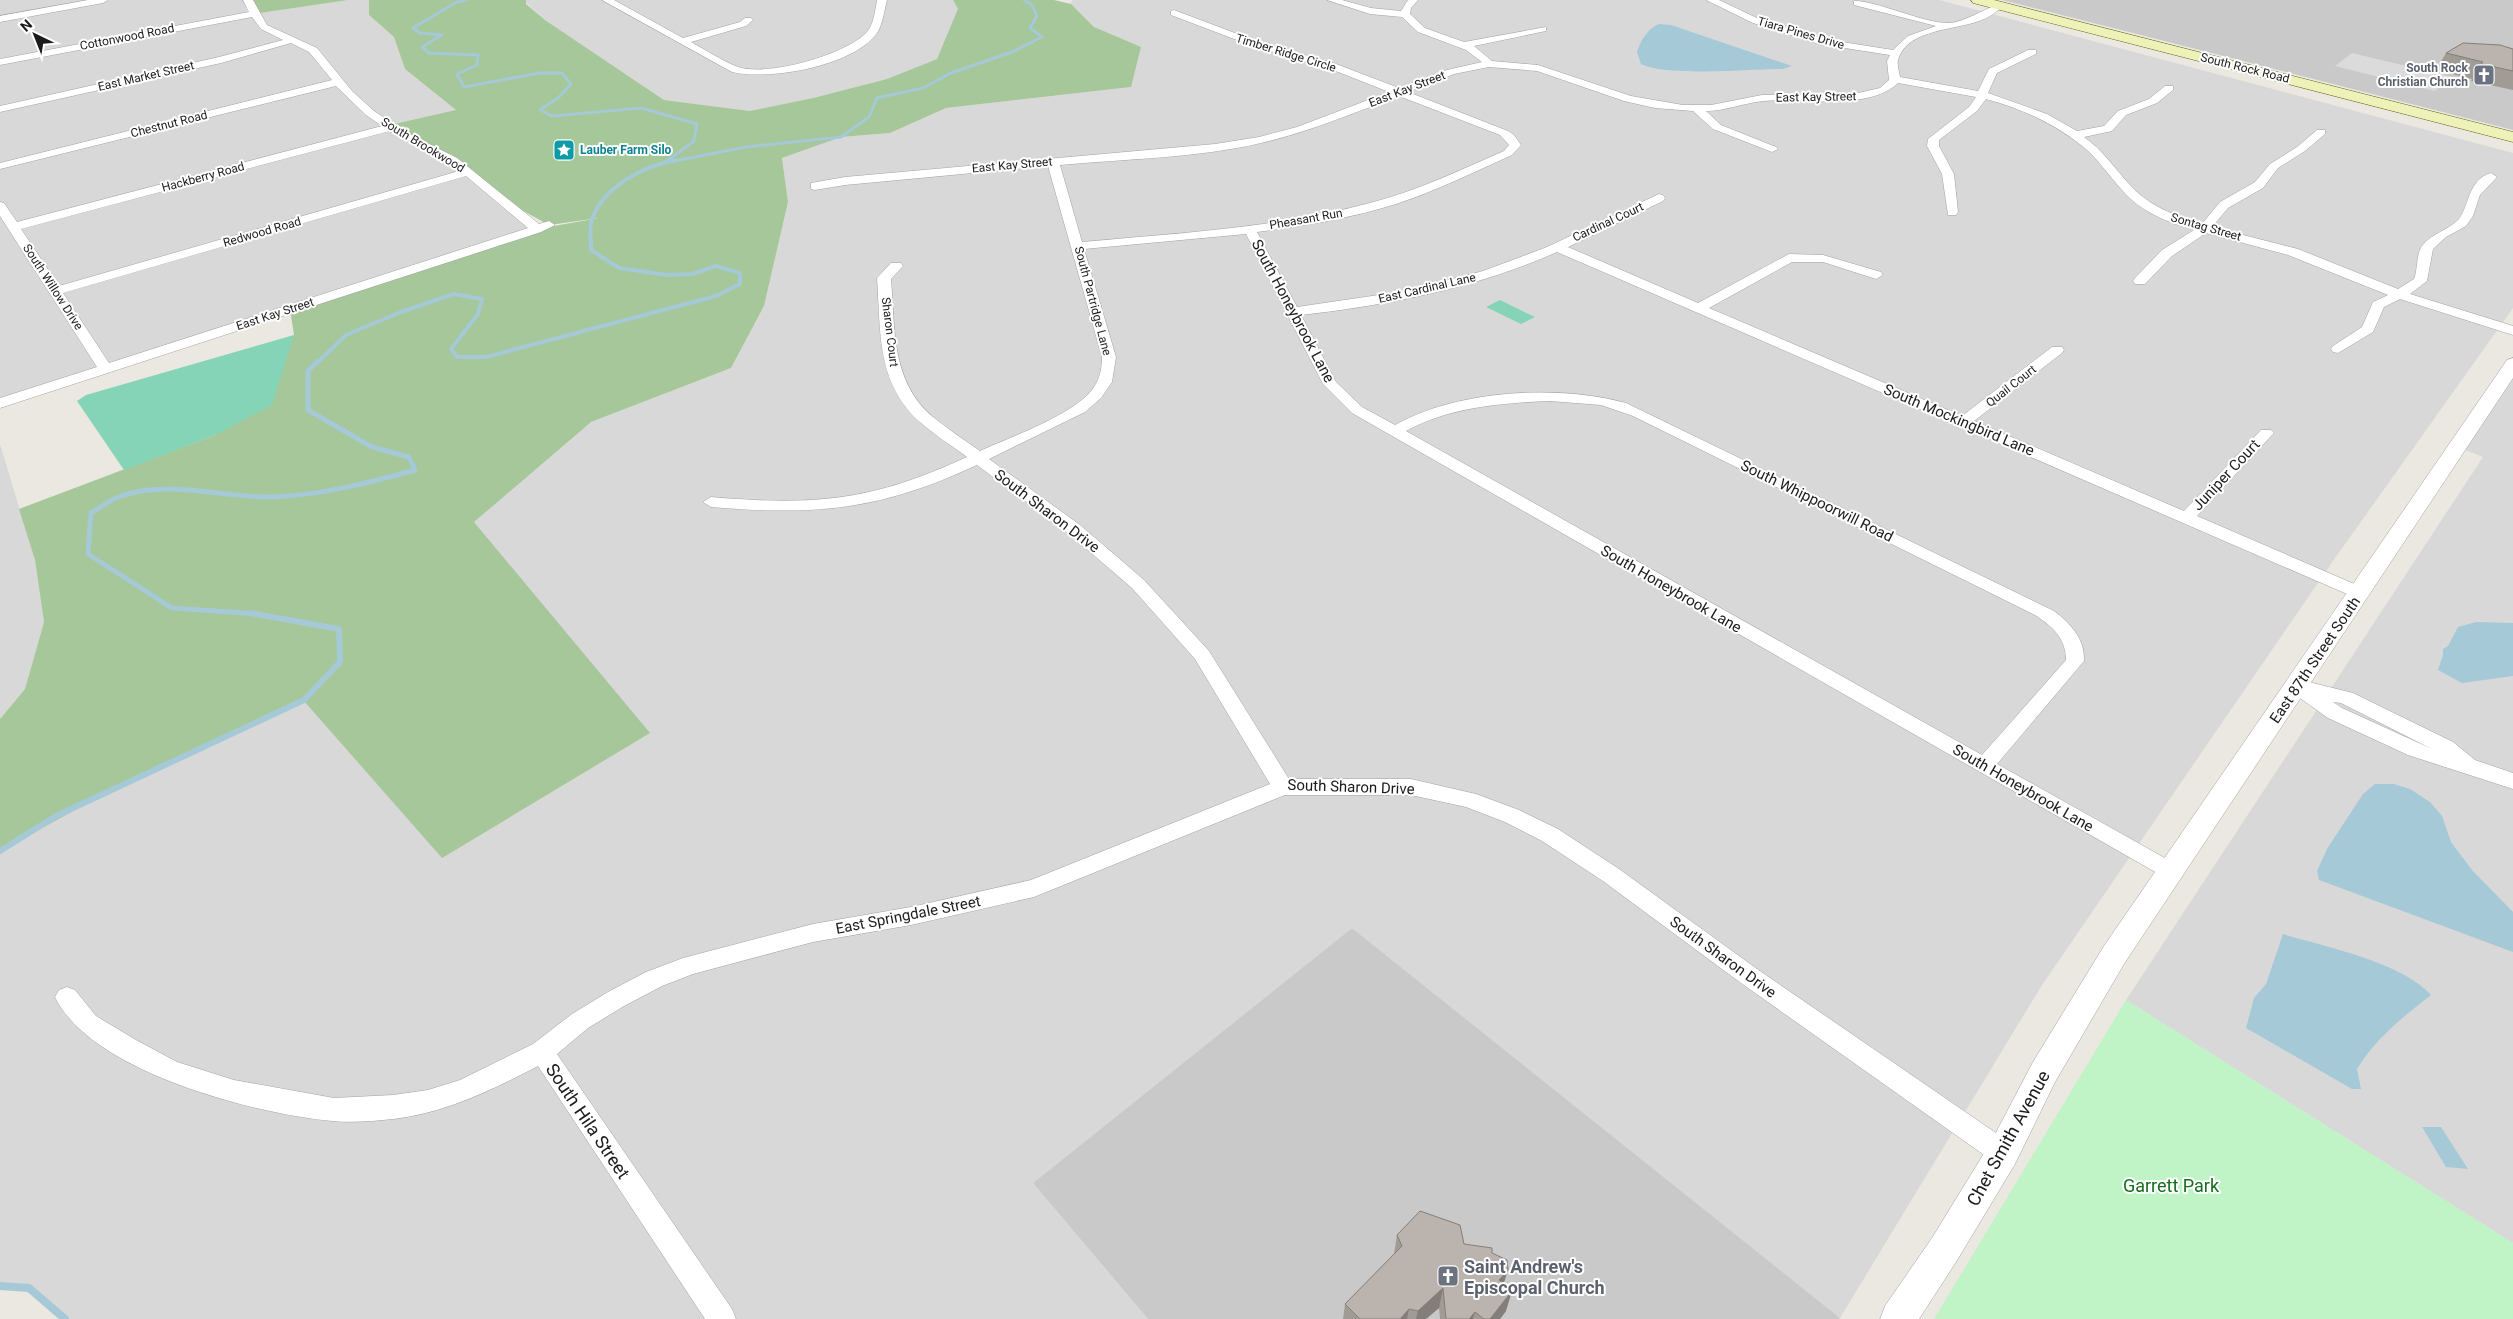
<svg xmlns="http://www.w3.org/2000/svg" width="2513" height="1319" viewBox="0 0 2513 1319" font-family="Roboto,sans-serif">
	<style>
		.residential { fill: #d9d8d8 }
		.religious { fill: #c9c9c9 }
		.forest { fill: #a5c799 }
		.park { fill: #c0f3c6 }
		.pitch { fill: #85d4b8 }
		.parking { fill: #dbdbdb }
		.water { fill: #a5c9d6 }
		.lines { fill: none; stroke-linecap: round; stroke-linejoin: round }
		.stream-far4 { stroke: #a5c9d6; stroke-width: 3 }
		.stream-far3 { stroke: #a5c9d6; stroke-width: 4 }
		.stream-far2 { stroke: #a5c9d6; stroke-width: 5 }
		.stream-far1 { stroke: #a5c9d6; stroke-width: 6 }
		.stream { stroke: #a5c9d6; stroke-width: 8 }
		.minor-casing { stroke: #a2a2a2; stroke-width: 1 }
		.tertiary-casing { stroke: #a2a2a2; stroke-width: 1 }
		.secondary-casing { stroke: #5a650e; stroke-width: 1 }
		.minor { fill: #fff; fill-rule: evenodd }
		.tertiary { fill: #fff; fill-rule: evenodd }
		.secondary { fill: #eef2b8; fill-rule: evenodd }
		.wall { fill: #a19b96 }
		.shaded-wall { fill: #837e7a }
		.building { fill: #bbb4ae; stroke: #837e7a }
		.labels { text-anchor: middle; dominant-baseline: central; stroke-width: 4; stroke-linejoin: round; paint-order: stroke }
		.far-street-label { font-size: 12px; fill: #1b1b1b; stroke: #fff }
		.far-worship-label { font-size: 12px; font-weight: bold; fill: #5b616d; stroke: #fff; text-anchor: end }
		.far-culture-label { font-size: 12px; font-weight: bold; fill: #0d838f; stroke: #fff; text-anchor: start }
		.street-label { font-size: 15px; fill: #1b1b1b; stroke: #fff }
		.near-street-label { font-size: 18px; fill: #1b1b1b; stroke: #fff }
		.near-park-label { font-size: 18px; fill: #156d1e; stroke: #fff }
		.near-worship-label { font-size: 18px; font-weight: bold; fill: #5b616d; stroke: #fff; text-anchor: start }
	</style>
	<rect width="100%" height="100%" fill="#ebe8e1"/>
	<path class="residential" d="M0,0H248L260,13L348,0H369V15L394,37L405,69L457,111L439,152L537,229L0,403Z
		M523,0H953L960,12L937,59L887,79L813,98L750,111L664,100L545,20Z
		M1073,0H1939L2513,153V308L2333,561L2042,985L1840,1318L1352,928L1033,1183L1148,1319H65L29,1288L0,1286V851L56,816L304,700L443,858L530,597L474,522L578,427L731,368L764,306L788,202L782,158L841,137L890,133L946,108L1131,87L1097,30L1070,3Z
		M2513,365V1243L2126,1000L2483,457L2458,447Z
		M0,444L35,560L44,622L25,689L0,719Z"/>
	<path class="religious" d="M2002,0H2513V130L2133,33Z
		M1352,928L1840,1318L1839,1319H1148L1033,1183Z"/>
	<path class="forest" d="M251,0H348L260,13Z
		M369,0H526V4L545,20L664,100L750,111L813,98L887,79L937,59L958,9L953,0H1054L1071,4L1094,27L1141,47L1131,87L946,108L890,133L841,137L782,158L788,202L764,306L731,368L591,422L474,522L650,733L442,858L304,701L108,792L0,851V719L25,689L44,622L35,560L19,509L215,435L294,335L290,309L537,229L599,218L549,225L500,198L439,152L390,125L456,110L405,69L394,37L369,15Z"/>
	<path class="park" d="M2126,1000L2513,1243V1319H1934Z"/>
	<path class="pitch" d="M1500,300L1535,317L1521,324L1486,307Z
		M294,335L272,405L215,435L124,470L77,401L86,395Z"/>
	<path class="parking" d="M2352,53L2452,77L2435,91L2335,66Z"/>
	<path class="water" d="M1659,24L1671,25L1792,66L1783,69C1751,69 1666,77 1641,64L1637,52C1641,40 1647,29 1659,24Z
		M2476,622L2513,623V676L2462,683L2438,670L2443,655V649L2448,646L2458,627Z
		M2375,784H2394L2410,789L2430,802L2442,816L2451,842L2472,870L2513,912V952L2319,880L2317,871L2327,849L2363,794Z
		M2283,934C2326,947 2402,962 2431,995C2402,1018 2376,1038 2357,1069L2361,1089H2352L2246,1028L2254,998L2266,984Z
		M2422,1127H2441L2468,1169L2446,1167Z"/>
	<g class="lines">
		<path class="stream-far4" d="M466,0L455,3L413,28L420,33L442,35L422,47L429,53L478,55L477,65L457,74L464,87L540,73H562L571,84L559,97L540,110L552,116L641,108L697,124L694,141L667,161
			M669,162L746,147L841,137L869,117L877,98L923,88L951,73L1012,52L1042,37L1030,28L1037,16L1032,5L1024,0"/>
		<path class="stream-far3" d="M317,363L346,335L401,312L454,294L482,299L478,314L451,349L457,357H486L716,296L740,284V273L716,266L692,274L668,275L619,268L591,250C591,241 589,227 592,219C604,186 644,166 676,160"/>
		<path class="stream-far2" d="M260,614L172,608L88,554L91,513C101,507 110,500 121,496C169,479 223,498 273,497C321,495 369,483 415,470L409,457L372,447L308,410V371L318,361"/>
		<path class="stream-far1" d="M0,851L56,816L304,700L340,662L339,629L250,613"/>
		<path class="stream" d="M0,1286L29,1288L65,1319"/>
		<g class="minor-casing">
			<path id="minor" d="M88,0H108L103,3L0,22V16Z
				M243,0H253L267,25L317,48L352,91L374,111L409,134L457,158L539,224L549,221L555,225L541,232L0,408V398L97,367L0,216V202L4,203L17,222L382,126L366,115L336,86L0,169V163L332,80L309,52L291,43L221,63L0,112V106L219,57L283,40L261,29L252,17L0,65V59L249,12ZM390,131L449,162L459,171L59,286L21,229ZM466,176L528,228L109,363L63,293Z
				M602,0H614L683,38L740,22L745,18H751L753,20L746,26L691,42C706,50 722,61 738,67C767,77 846,55 867,32C874,24 875,10 877,0H887C884,11 883,24 877,33C854,66 769,81 732,72Z
				M1327,0H1342L1371,8L1401,11L1408,0H1418L1411,8L1410,14L1425,28L1464,42L1546,27V31L1474,46L1492,61L1538,65L1631,96L1683,105H1711L1762,95L1854,94L1880,88L1889,80L1887,61L1890,55L1819,44L1753,23L1706,0H1719L1759,19L1823,39L1893,50L1908,36L1936,26L1854,5V1C1875,0 1925,24 1949,23C1964,23 1997,2 2002,3V7C1995,13 1988,18 1979,21C1955,30 1910,29 1899,57C1896,63 1899,70 1900,77L1978,91L1989,69L2028,50H2036V54L1997,73L1988,93L2047,114L2077,131L2104,126L2118,111L2149,99L2165,86H2173V90L2157,103L2126,115L2112,131L2084,137C2103,150 2115,169 2130,185C2149,206 2175,216 2202,224L2220,202L2255,182L2270,164L2297,147L2317,130H2325V134L2305,151L2278,168L2263,188L2228,208L2212,227L2298,249L2398,289L2414,279C2418,270 2416,254 2422,246C2432,233 2449,230 2459,219C2469,207 2468,179 2491,173L2497,177L2480,195L2473,216L2466,226L2446,237L2433,249L2427,281L2410,294L2513,326V335L2400,299L2384,307L2373,332L2338,353L2333,352L2331,349L2333,346L2362,327L2373,302L2388,295L2288,255L2206,233L2172,256L2145,284H2135L2133,281L2135,278L2162,250L2194,230C2167,222 2141,212 2122,190C2108,175 2097,157 2081,145C2053,123 2020,108 1986,99L1977,111L1939,140V146L1954,174L1958,212L1956,215H1948L1942,174L1927,146L1928,139L1969,107L1976,97L1898,83C1869,111 1802,98 1763,101C1744,103 1725,111 1706,111L1721,125L1776,147L1778,149L1772,152L1713,129L1693,111L1655,108L1624,101L1537,71L1489,67L1454,74L1408,92L1508,131L1514,135L1521,145L1512,155C1474,172 1436,191 1396,204C1351,218 1304,226 1257,232L1297,307L1406,291L1483,271L1547,247L1659,194L1663,195L1665,198L1663,201L1568,247L1698,303L1789,254L1823,255L1881,272L1883,275L1876,279L1823,262H1792L1709,308L1962,416L2052,347H2062L2064,350L2062,353L1974,421L2184,511L2261,430H2271L2274,433L2271,436L2197,516L2366,589L2369,593L2366,597H2354L1557,252C1476,288 1389,305 1301,315L1336,382L1362,407L1395,425C1457,390 1558,384 1626,403L2054,611C2071,624 2085,639 2084,661L1997,764L2179,866L2182,872L2179,878L2171,881L1352,413L1323,384L1246,234L1084,249L1116,357L1112,382L1101,398L1085,412L989,459L1080,525L1144,580L1209,651L1289,779H1411L1476,794L1519,810L1558,829L1619,869L1757,969L2012,1144L2016,1153L2012,1162L2003,1165L1994,1162L1741,983L1603,881L1542,841L1505,822L1466,807L1411,795H1285L1034,897L911,925L813,942L693,974L662,986L624,1006L588,1028L557,1054L732,1309L736,1319H705L538,1066C492,1090 445,1113 393,1119C374,1121 352,1123 333,1121C255,1114 91,1072 55,997L59,990L67,987L75,990L96,1016L136,1040L177,1062L234,1080L334,1098L393,1095L428,1090L460,1080L533,1044L572,1014L608,992L646,972L683,958L813,924L911,907L1031,880L1270,784L1195,659L1132,588L1068,533L977,465C880,510 817,516 711,507L703,502L711,497C815,506 872,501 967,457C952,446 935,435 921,423C876,383 881,333 877,278L891,263H901L903,266L891,279C895,328 891,382 933,417C948,429 964,440 980,451C1010,437 1077,414 1094,387C1100,378 1102,368 1102,357L1048,166L845,185L815,190L811,189V183L845,177L1215,144L1259,137L1297,127L1389,92L1328,68L1250,45L1171,15V11L1174,10L1256,41L1336,64L1399,88L1447,70L1482,62L1466,50L1418,32L1402,17L1370,14ZM1399,96L1500,135L1509,145L1504,151C1460,170 1417,191 1370,203C1276,228 1179,233 1082,242L1060,165C1124,159 1198,158 1261,143C1309,132 1353,113 1399,96ZM1550,401L1601,405L1633,416L2035,615C2052,626 2066,638 2066,660L1982,755L1406,431C1449,407 1502,403 1550,401Z
				M2297,679L2353,693L2453,742L2475,760L2513,773V789L2408,755L2328,718L2290,691L2287,686L2290,681ZM2333,702L2341,703L2432,749L2342,708Z"/>
		</g>
		<g class="tertiary-casing">
			<path id="tertiary" d="M2513,358V378L2124,964L2055,1082L2015,1164L1956,1262L1919,1319H1880L1885,1306L1932,1238L1991,1142L2033,1062L2104,946L2507,360Z"/>
		</g>
		<g class="secondary-casing">
			<path id="secondary" d="M1971,0H1994L2513,132V142L1973,3Z"/>
		</g>
		<use href="#minor" class="minor"/>
		<use href="#tertiary" class="tertiary"/>
		<use href="#secondary" class="secondary"/>
	</g>
	<path class="wall" d="M2513,49V90L2471,81L2472,79L2436,70L2446,53Z
		M1397,1235L1464,1244L1492,1253L1504,1284L1506,1311L1500,1319H1440L1439,1308L1426,1319H1343L1345,1304L1394,1254Z"/>
	<path class="shaded-wall" d="M1508,1270L1502,1289L1499,1280Z
		M1443,1288L1439,1308L1426,1319H1416L1418,1311Z
		M1512,1291L1506,1311L1500,1319H1490Z
		M1409,1309L1407,1319H1400Z
		M1475,1312L1473,1319H1469Z"/>
	<path class="building" d="M2463,43L2500,45L2513,49V71L2481,64L2483,62L2446,53Z
		M1420,1211L1460,1225L1464,1244L1492,1248V1253L1507,1260L1508,1270L1499,1280L1512,1291L1490,1319H1484L1475,1312L1469,1319H1446L1443,1288L1418,1311L1409,1309L1400,1319H1360L1345,1304L1402,1246L1397,1235Z"/>
	<defs>
		<g id="church-square" transform="scale(1.125)"><rect x="-9" y="-9" width="18" height="18" rx="4" fill="#6b7280" stroke="#fff"/><path d="M-1.2-6h2.4v3.5h3.3v2.4h-3.3V6h-2.4V-.1h-3.3v-2.4h3.3Z" fill="#fff"/></g>
		<g id="sight-square" transform="scale(1.125)"><rect x="-9" y="-9" width="18" height="18" rx="4" fill="#0f9aa8" stroke="#fff"/><path d="M0-6L1.8-2.2L6-1.7L2.9 1.2L3.7 5.4L0 3.3L-3.7 5.4L-2.9 1.2L-6-1.7L-1.8-2.2Z" fill="#fff"/></g>
	</defs>
	<g fill-rule="evenodd">
		<use href="#church-square" x="2484" y="75"/>
		<use href="#sight-square" x="564" y="150"/>
		<use href="#church-square" x="1448" y="1276"/>
	</g>
	<g class="labels">
		<g class="far-street-label">
			<text transform="translate(1801 33) rotate(16)">Tiara Pines Drive</text>
			<text transform="translate(127 37) rotate(-11)">Cottonwood Road</text>
			<text transform="translate(1286 53) rotate(17)">Timber Ridge Circle</text>
			<text transform="translate(2245 68) rotate(14)">South Rock Road</text>
			<text transform="translate(146 76) rotate(-13)">East Market Street</text>
			<text transform="translate(1407 89) rotate(-21)">East Kay Street</text>
			<text transform="translate(1816 97) rotate(-1)">East Kay Street</text>
			<text transform="translate(169 124) rotate(-14)">Chestnut Road</text>
			<text transform="translate(423 145) rotate(31)">South Brookwood</text>
			<text transform="translate(1012 165) rotate(-5)">East Kay Street</text>
			<text transform="translate(203 177) rotate(-15)">Hackberry Road</text>
			<text transform="translate(1306 219) rotate(-10)">Pheasant Run</text>
			<text transform="translate(1608 222) rotate(-25)">Cardinal Court</text>
			<text transform="translate(2206 227) rotate(16)">Sontag Street</text>
			<text transform="translate(262 232) rotate(-16)">Redwood Road</text>
			<text transform="translate(53 287) rotate(57)">South Willow Drive</text>
			<text transform="translate(1427 288) rotate(-13)">East Cardinal Lane</text>
			<text transform="translate(1093 301) rotate(75)">South Partridge Lane</text>
			<text transform="translate(275 314) rotate(-18)">East Kay Street</text>
			<text transform="translate(890 332) rotate(83)">Sharon Court</text>
			<text transform="translate(2011 386) rotate(-38)">Quail Court</text>
		</g>
		<g class="far-worship-label">
			<text x="2468" y="68">South Rock<tspan x="2468" dy="14">Christian Church</tspan></text>
		</g>
		<g class="far-culture-label">
			<text x="580" y="150">Lauber Farm Silo</text>
		</g>
		<g class="street-label">
			<text transform="translate(1293 311) rotate(62)">South Honeybrook Lane</text>
			<text transform="translate(1959 420) rotate(23)">South Mockingbird Lane</text>
			<text transform="translate(2226 475) rotate(-47)">Juniper Court</text>
			<text transform="translate(1817 501) rotate(26)">South Whippoorwill Road</text>
			<text transform="translate(1047 511) rotate(37)">South Sharon Drive</text>
			<text transform="translate(1671 589) rotate(30)">South Honeybrook Lane</text>
			<text transform="translate(2315 660) rotate(-56)">East 87th Street South</text>
			<text transform="translate(1351 787) rotate(2)">South Sharon Drive</text>
			<text transform="translate(2023 788) rotate(30)">South Honeybrook Lane</text>
			<text transform="translate(908 915) rotate(-11)">East Springdale Street</text>
			<text transform="translate(1723 957) rotate(36)">South Sharon Drive</text>
		</g>
		<g class="near-street-label">
			<text transform="translate(588 1121) rotate(56)">South Hila Street</text>
			<text transform="translate(2008 1138) rotate(-61)">Chet Smith Avenue</text>
		</g>
		<g class="near-park-label">
			<text x="2171" y="1185">Garrett Park</text>
		</g>
		<g class="near-worship-label">
			<text x="1464" y="1266">Saint Andrew's<tspan x="1464" dy="21">Episcopal Church</tspan></text>
		</g>
	</g>
	<g transform="translate(35 35) rotate(317)" stroke="#ffffff" stroke-width="4" paint-order="stroke">
	<path d="M0-4L9 19L0 12L-9 19Z" fill="#1b1b1b"/>
	<text y="-8" font-size="14" font-weight="bold" text-anchor="middle" fill="#1b1b1b">N</text>
	</g>
</svg>
